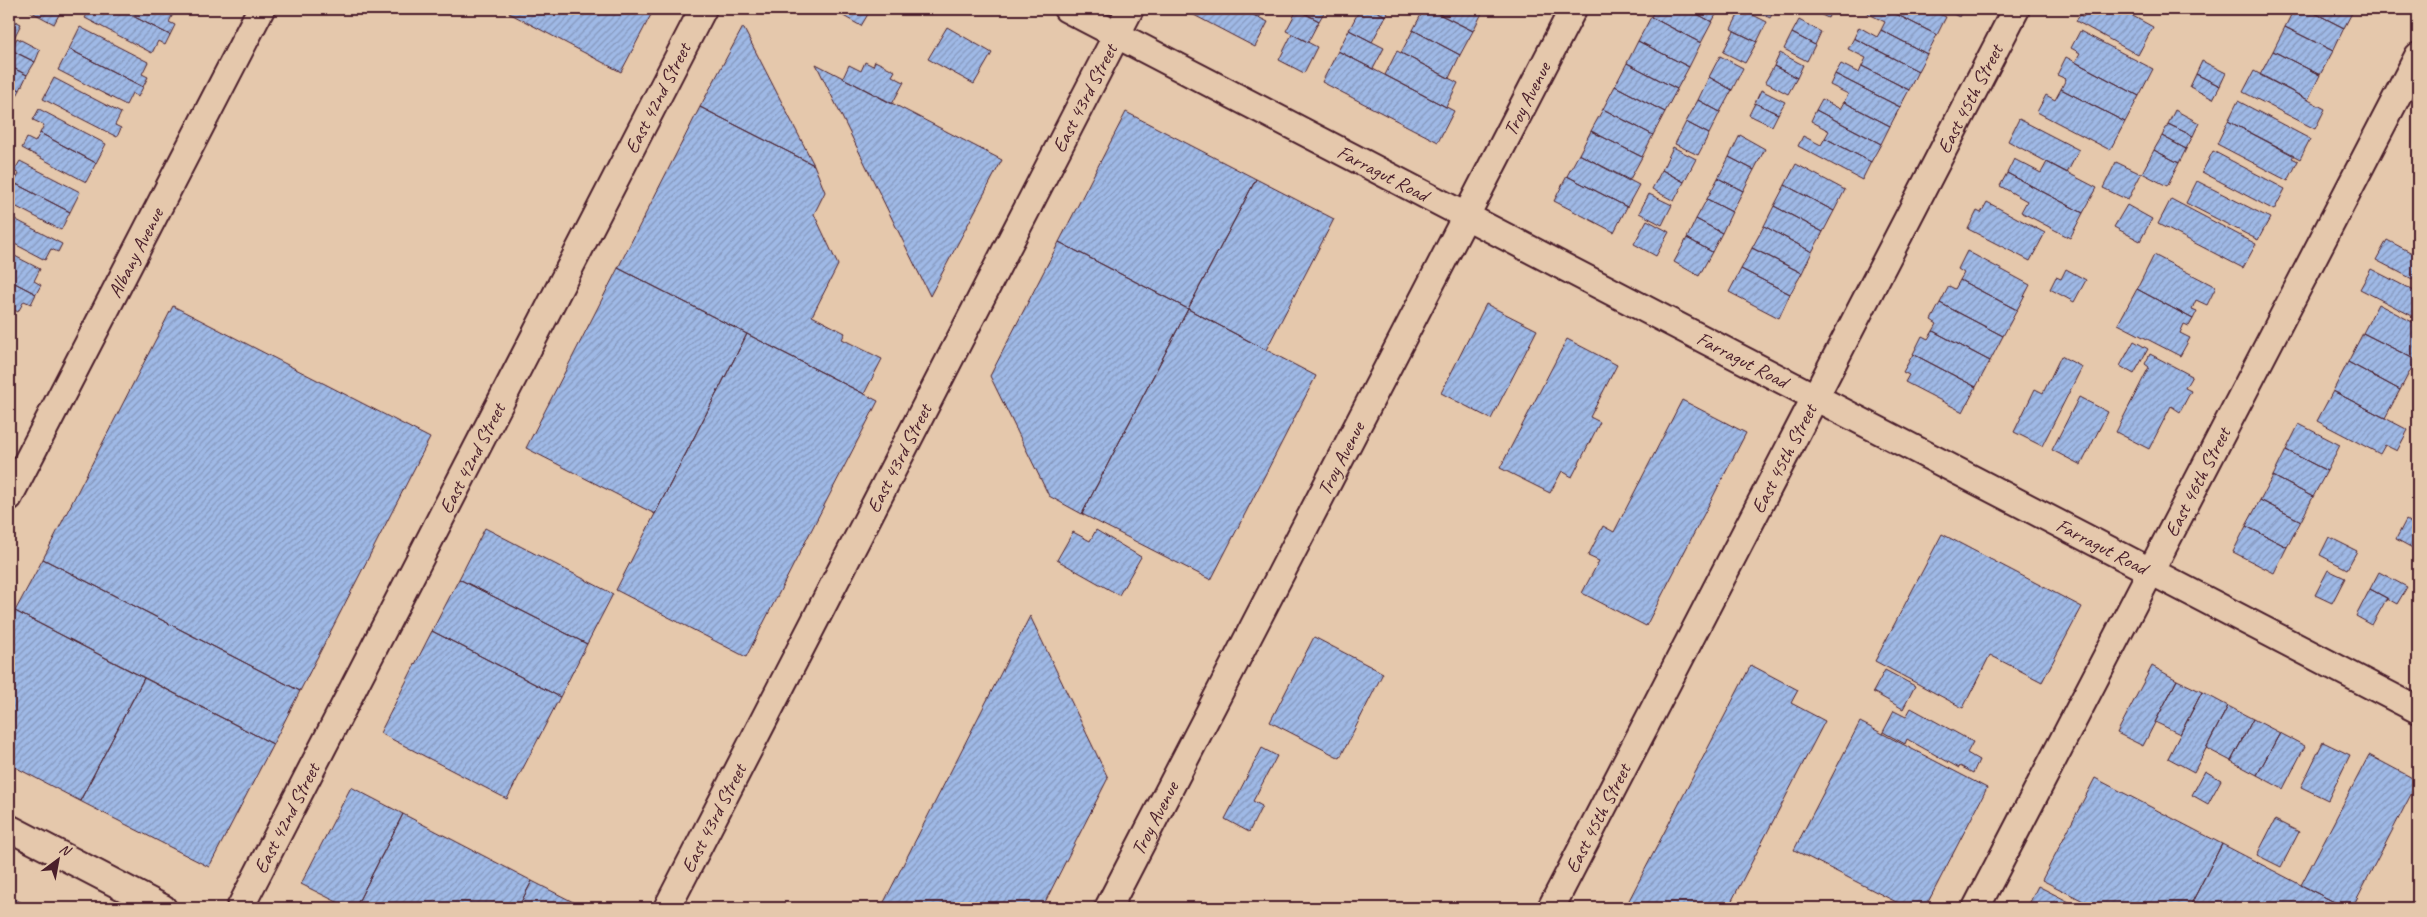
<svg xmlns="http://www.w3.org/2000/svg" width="2427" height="917" viewBox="0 0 2427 917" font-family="Caveat,sans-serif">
	<defs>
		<pattern id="building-hatch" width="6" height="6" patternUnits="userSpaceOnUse" patternTransform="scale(1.25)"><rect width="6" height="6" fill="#9fb9e6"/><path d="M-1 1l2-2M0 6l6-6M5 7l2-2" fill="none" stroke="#8496bb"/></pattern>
	</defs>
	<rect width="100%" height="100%" fill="#e5c8ac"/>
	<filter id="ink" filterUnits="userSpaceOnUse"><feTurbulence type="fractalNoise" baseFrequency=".02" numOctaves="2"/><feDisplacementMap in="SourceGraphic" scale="10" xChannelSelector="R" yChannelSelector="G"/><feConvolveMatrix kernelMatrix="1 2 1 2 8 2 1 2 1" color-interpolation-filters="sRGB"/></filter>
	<g filter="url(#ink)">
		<path fill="url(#building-hatch)" stroke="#4a1f2b" d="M32,9H57L61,11L54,24L30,11Z
			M90,9H119L170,35L165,45L158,41L152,53L85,18Z
			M119,9H172L175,10L169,22L175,25L170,35Z
			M511,9H654L621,72L509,13Z
			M831,9H871L861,26Z
			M1195,9H1242L1268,22L1255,47L1192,14Z
			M1242,9H1264L1259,18Z
			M1298,9H1326L1319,21Z
			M1360,9H1372L1386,16L1372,42L1349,30Z
			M1372,9H1390L1386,16Z
			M1424,9H1429L1473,31L1460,55L1413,30Z
			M1429,9H1484L1473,31Z
			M1655,9H1688L1712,22L1701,43L1651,17Z
			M1688,9H1719L1712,22Z
			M1741,9L1767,22L1757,42L1731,29Z
			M1752,9H1775L1770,18Z
			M1809,9H1832L1828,18Z
			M1869,9H1886L1937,35L1927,54L1881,30L1885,22L1867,13Z
			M1886,9H1929L1946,17L1937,35Z
			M1944,9H1963L1959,17Z
			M2088,9H2120L2153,27L2138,55L2076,21L2080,15L2083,17Z
			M2294,9H2307L2344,28L2333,51L2285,27Z
			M2307,9H2354L2344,28Z
			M1297,10L1319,21L1308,42L1286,31Z
			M1651,17L1701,43L1689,67L1638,41Z
			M9,18L21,24L13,40L9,38Z
			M1799,20L1821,32L1815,45L1792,33Z
			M80,27L148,62L142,74L148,77L143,87L69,49Z
			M743,27L814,165L700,107Z
			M947,27L992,53L974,84L928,59Z
			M1859,27L1877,37L1881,30L1927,54L1918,71L1854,38Z
			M2285,27L2333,51L2320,75L2273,51Z
			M1349,30L1384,48L1373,69L1338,51Z
			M1413,30L1460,55L1449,78L1401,53Z
			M1734,31L1757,42L1745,63L1723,52Z
			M2080,31L2153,69L2139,96L2075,62L2080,53L2071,48Z
			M1792,33L1815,45L1807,61L1784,49Z
			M1292,34L1317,47L1304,73L1279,60Z
			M17,38L40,50L35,62L11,50Z
			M1854,38L1918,71L1909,90L1862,66L1866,58L1848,49Z
			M1638,41L1689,67L1677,89L1627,63Z
			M69,49L143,87L138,97L132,93L126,105L58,70Z
			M11,50L35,62L27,75L9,66Z
			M1338,51L1454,111L1438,142L1322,82Z
			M1397,51L1458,83L1446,107L1385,75Z
			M2273,51L2320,75L2308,100L2260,75Z
			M1780,53L1803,65L1797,78L1774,66Z
			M1720,56L1743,68L1732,90L1709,77Z
			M2066,57L2139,96L2125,122L2061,89L2066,79L2057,75Z
			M875,61L895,71L892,76L904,82L892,104L843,78L849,65L861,71L865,62L873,66Z
			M2202,61L2226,73L2220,86L2196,74Z
			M1627,63L1677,89L1665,112L1615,86Z
			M816,64L1002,160L930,296Z
			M1841,64L1859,73L1862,66L1909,90L1900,107L1835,74Z
			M9,66L27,75L20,90L9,84Z
			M1774,66L1797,78L1788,94L1765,82Z
			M2254,71L2325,109L2315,129L2243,92Z
			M1835,74L1900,107L1890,126L1844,102L1848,94L1830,85Z
			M2196,74L2220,86L2213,99L2190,87Z
			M1709,77L1732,90L1720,112L1698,100Z
			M54,78L121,113L115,125L121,128L117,137L43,99Z
			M9,84L20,90L13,103L9,101Z
			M1615,86L1665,112L1653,135L1603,109Z
			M2061,89L2125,122L2110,150L2037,112L2046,95L2055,100Z
			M1761,90L1785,102L1778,114L1755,103Z
			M1822,99L1840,109L1844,102L1890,126L1881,144L1816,110Z
			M1698,100L1720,112L1709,134L1686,122Z
			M2238,101L2310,139L2300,159L2228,121Z
			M1755,103L1778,114L1772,126L1749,115Z
			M700,107L814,165L825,192L814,214L838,265L812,316L845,333L842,339L882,359L864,394L618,268Z
			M39,109L106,144L96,163L40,133L44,125L33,120Z
			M1603,109L1653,135L1642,157L1591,131Z
			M1816,110L1881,144L1871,162L1825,138L1829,131L1811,121Z
			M2175,110L2199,123L2193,136L2168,124Z
			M1126,112L1256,179L1188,309L1059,242Z
			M2019,119L2079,150L2067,173L2008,141Z
			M2228,121L2294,155L2292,158L2298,161L2288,181L2217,144Z
			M1686,122L1709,134L1698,155L1675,144Z
			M2168,124L2193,136L2186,149L2162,136Z
			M1591,131L1642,157L1629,181L1579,154Z
			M40,133L96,163L86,182L22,148L27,138L35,142Z
			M1740,135L1765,149L1754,170L1729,157Z
			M1803,136L1821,145L1825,138L1871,162L1862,180L1798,146Z
			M2162,136L2186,149L2179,163L2154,150Z
			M1673,147L1696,159L1684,182L1662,170Z
			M2154,150L2179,163L2167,186L2142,173Z
			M2213,151L2285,189L2274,210L2202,172Z
			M1579,154L1639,185L1627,207L1567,176Z
			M1729,157L1754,170L1743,191L1718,178Z
			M2014,159L2041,173L2047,162L2097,188L2083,213L2007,173Z
			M20,161L80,192L70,212L14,183L19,174L14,171Z
			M2116,162L2141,174L2128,200L2103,188Z
			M1796,164L1845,190L1834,211L1785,185Z
			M1662,170L1684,182L1674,201L1652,189Z
			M2007,173L2083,213L2070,238L2021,212L2027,201L2000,186Z
			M1567,176L1627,207L1614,232L1554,201Z
			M1718,178L1743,191L1732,212L1707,199Z
			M1256,179L1334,219L1266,350L1188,309Z
			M2197,181L2270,218L2258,240L2186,203Z
			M14,183L70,212L61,230L9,203V190Z
			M1785,185L1834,211L1823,232L1774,206Z
			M1649,194L1672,205L1662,225L1639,213Z
			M1707,199L1732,212L1722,233L1696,219Z
			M2171,199L2256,244L2243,268L2158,224Z
			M1987,202L2045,233L2030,261L1968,229L1977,211L1981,213Z
			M2127,205L2152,219L2140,241L2114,227Z
			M1774,206L1823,232L1812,252L1764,226Z
			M9,216L62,244L58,252L51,249L45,260L9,241Z
			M1696,219L1722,233L1712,252L1687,238Z
			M1647,220L1669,232L1656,256L1634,244Z
			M1764,226L1812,252L1802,273L1752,248Z
			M1687,238L1712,252L1699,276L1674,262Z
			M2387,240L2418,256V282L2376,260Z
			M1059,242L1188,309L1082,514L1049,496L990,376Z
			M1752,248L1802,273L1790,294L1741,269Z
			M1967,251L2030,285L2017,310L1960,280L1964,273L1958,269Z
			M9,253L40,269L34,281L41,285L36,294L9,280Z
			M2154,255L2216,287L2207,305L2196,300L2192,309L2197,311L2193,319L2137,289Z
			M618,268L747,334L655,514L526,448Z
			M1741,269L1790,294L1779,318L1729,292Z
			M2066,269L2086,280L2074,302L2050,289L2056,277L2061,279Z
			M2371,269L2418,293V319L2360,289Z
			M9,280L36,294L31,304L24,301L18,312L9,307Z
			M1960,280L2017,310L2003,336L1940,303L1949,286L1955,289Z
			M2137,289L2193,319L2189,326L2184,324L2180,333L2190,338L2180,356L2118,324Z
			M1940,303L2003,336L1990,361L1933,331L1937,324L1931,320Z
			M1486,304L1537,330L1491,419L1441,393Z
			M2378,304L2418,325V355L2416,360L2363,333Z
			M173,306L430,438L300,691L43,559Z
			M1188,309L1316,376L1211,580L1082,514Z
			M1933,331L1990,361L1976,387L1913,354L1922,336L1928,339Z
			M2363,333L2416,360L2400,390L2348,362Z
			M747,334L878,401L746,657L616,590Z
			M1567,339L1617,365L1590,417L1600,422L1572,477L1562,471L1550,493L1500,468Z
			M2134,341L2148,349L2134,374L2120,366Z
			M1913,354L1976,387L1963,412L1905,382L1909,375L1903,372Z
			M2150,354L2192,376L2185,388L2191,391L2180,412L2171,406L2149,449L2116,432L2149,367L2145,364Z
			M2061,356L2082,367L2042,446L2014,432L2035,389L2043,393Z
			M2348,362L2400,390L2385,418L2333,391Z
			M2333,391L2408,430L2397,451L2385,445L2380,454L2317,421Z
			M2079,397L2108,412L2081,465L2052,450Z
			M1682,400L1746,433L1646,626L1582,593L1599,561L1588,556L1603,526L1614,532Z
			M2299,424L2340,445L2327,471L2286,450Z
			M2286,450L2327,471L2313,497L2273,476Z
			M2273,476L2313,497L2301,521L2260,500Z
			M2260,500L2301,521L2287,547L2246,526Z
			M2406,520L2418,527V551L2396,539Z
			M2246,526L2287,547L2274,573L2233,552Z
			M485,528L613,594L587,644L459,579Z
			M1096,530L1141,557L1119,595L1057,560L1073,532L1090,541Z
			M1942,534L2082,607L2042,682L1990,655L1963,708L1875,661Z
			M2329,537L2357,551L2347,569L2320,555Z
			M43,559L300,691L273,744L15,611Z
			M2328,570L2345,578L2332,603L2315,595Z
			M2379,572L2407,587L2397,604L2370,589Z
			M459,579L587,644L560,697L432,631Z
			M2370,589L2387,598L2372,625L2356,616Z
			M15,611L144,678L80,801L9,764V624Z
			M1030,616L1108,778L1042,908H881Z
			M432,631L560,697L507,799L380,733Z
			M1314,637L1383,673L1340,758L1270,722Z
			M1751,665L1798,690L1791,703L1825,721L1728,908H1625Z
			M2152,666L2177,680L2143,746L2117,733Z
			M1885,670L1915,686L1903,709L1873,692Z
			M144,678L273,744L209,867L80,801Z
			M2177,680L2202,692L2180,734L2155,722Z
			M2202,692L2228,706L2194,772L2168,758Z
			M2228,706L2253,719L2231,761L2206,748Z
			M1911,708L1973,742L1967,753L1979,760L1973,773L1960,766L1959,768L1907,739L1905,744L1883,732L1894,711L1906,717Z
			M2253,719L2280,733L2257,775L2231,761Z
			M1860,722L1987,788L1925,908H1908L1794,850Z
			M2280,733L2305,746L2283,789L2257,775Z
			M2323,742L2350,755L2328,800L2301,787Z
			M1262,748L1277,756L1253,801L1262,806L1249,832L1225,819Z
			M2369,755L2418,781L2352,908H2346L2301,885Z
			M2205,771L2221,780L2208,804L2192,795Z
			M2095,778L2222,844L2189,908H2097L2042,880Z
			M351,787L403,814L355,908H349L301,884Z
			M403,814L532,881L518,908H355Z
			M2275,820L2299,832L2281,867L2257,855Z
			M2222,844L2301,885L2346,908H2189Z
			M532,881L585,908H518Z
			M2038,886L2081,908H2027Z
			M9,896L32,908H9Z"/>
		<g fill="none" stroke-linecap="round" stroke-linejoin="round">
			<defs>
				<g id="street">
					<path id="s1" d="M1067,9L2418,710"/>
					<path id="s2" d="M9,497L261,9"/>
					<path d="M9,828L163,908"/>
					<path id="s3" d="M240,908L703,9"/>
					<path id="s4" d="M667,908L1130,9"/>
					<path id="s5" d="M1108,908L1573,9"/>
					<path id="s6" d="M1551,908L2016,9"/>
					<path id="s7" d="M1976,908L2418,56"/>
				</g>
			</defs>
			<use href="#street" stroke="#4a1f2b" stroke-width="30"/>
			<use href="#street" stroke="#e5c8ac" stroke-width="26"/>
		</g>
	</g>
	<g text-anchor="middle" stroke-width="4" stroke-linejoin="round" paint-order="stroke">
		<g font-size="20" fill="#4a1f2b" stroke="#e5c8ac">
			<text dy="7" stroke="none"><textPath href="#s4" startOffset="911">East 43rd Street</textPath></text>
			<text dy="7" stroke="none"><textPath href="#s3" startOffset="911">East 42nd Street</textPath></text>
			<text dy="7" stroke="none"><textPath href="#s5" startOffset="911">Troy Avenue</textPath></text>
			<text dy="7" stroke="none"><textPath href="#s6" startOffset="911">East 45th Street</textPath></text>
			<text dy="7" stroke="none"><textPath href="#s1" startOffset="356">Farragut Road</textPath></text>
			<text dy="7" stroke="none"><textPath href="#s2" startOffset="275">Albany Avenue</textPath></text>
			<text dy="7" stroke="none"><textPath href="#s1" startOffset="761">Farragut Road</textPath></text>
			<text dy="7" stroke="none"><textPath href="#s3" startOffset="506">East 42nd Street</textPath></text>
			<text dy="7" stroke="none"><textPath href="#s4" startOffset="506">East 43rd Street</textPath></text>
			<text dy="7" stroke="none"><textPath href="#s5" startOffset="506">Troy Avenue</textPath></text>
			<text dy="7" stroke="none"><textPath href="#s6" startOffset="506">East 45th Street</textPath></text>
			<text dy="7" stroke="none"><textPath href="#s7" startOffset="480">East 46th Street</textPath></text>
			<text dy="7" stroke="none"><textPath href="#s1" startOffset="1166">Farragut Road</textPath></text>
			<text dy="7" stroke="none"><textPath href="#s3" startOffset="101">East 42nd Street</textPath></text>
			<text dy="7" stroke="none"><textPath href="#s5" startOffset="101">Troy Avenue</textPath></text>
			<text dy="7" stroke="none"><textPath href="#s6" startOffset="101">East 45th Street</textPath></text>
			<text dy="7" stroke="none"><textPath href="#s4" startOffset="101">East 43rd Street</textPath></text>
		</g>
	</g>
	<rect width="2427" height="917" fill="none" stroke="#e5c8ac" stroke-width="30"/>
	<rect x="15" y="15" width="2397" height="887" fill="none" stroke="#4a1f2b" stroke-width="2" filter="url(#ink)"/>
	<g transform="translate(58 860) rotate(32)" stroke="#e5c8ac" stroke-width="4" paint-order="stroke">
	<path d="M0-4L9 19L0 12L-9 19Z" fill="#4a1f2b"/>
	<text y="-8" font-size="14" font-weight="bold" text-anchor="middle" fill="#4a1f2b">N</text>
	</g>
</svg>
